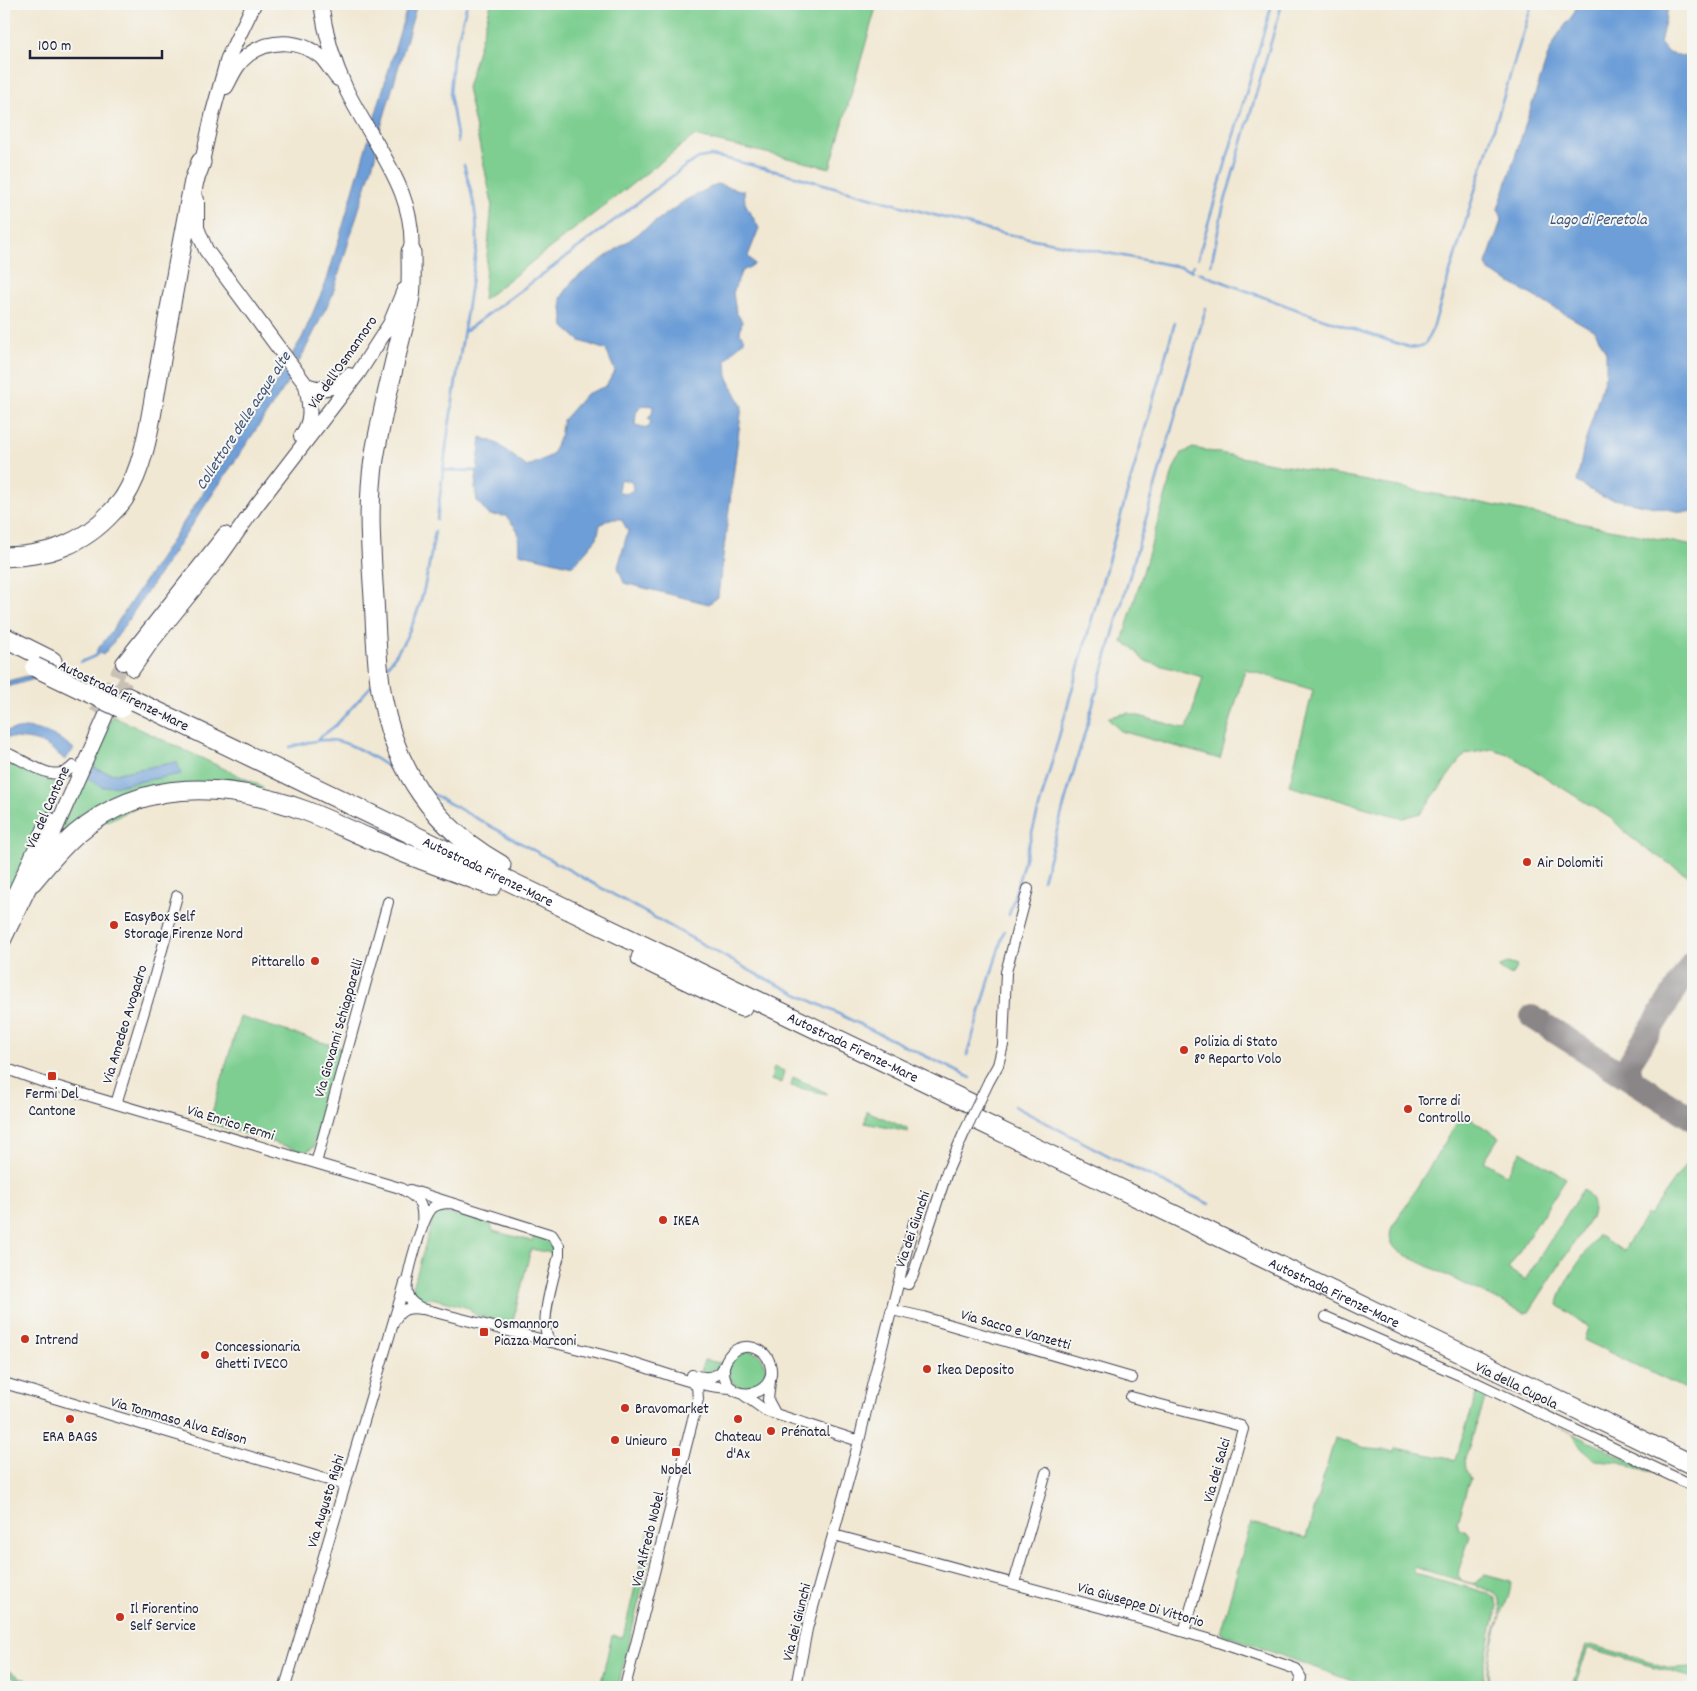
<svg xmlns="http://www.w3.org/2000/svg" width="1697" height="1691" viewBox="0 0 1697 1691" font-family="Dekko,sans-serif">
	<rect width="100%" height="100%" fill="#f6f6f2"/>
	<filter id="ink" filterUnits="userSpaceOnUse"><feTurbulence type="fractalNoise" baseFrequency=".02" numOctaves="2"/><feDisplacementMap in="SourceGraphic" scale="10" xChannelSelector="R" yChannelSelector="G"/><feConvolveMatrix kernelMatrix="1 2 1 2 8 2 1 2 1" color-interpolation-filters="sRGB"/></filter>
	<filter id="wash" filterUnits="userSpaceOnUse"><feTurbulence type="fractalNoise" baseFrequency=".0096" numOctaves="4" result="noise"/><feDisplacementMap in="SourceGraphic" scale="20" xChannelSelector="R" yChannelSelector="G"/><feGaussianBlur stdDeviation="1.12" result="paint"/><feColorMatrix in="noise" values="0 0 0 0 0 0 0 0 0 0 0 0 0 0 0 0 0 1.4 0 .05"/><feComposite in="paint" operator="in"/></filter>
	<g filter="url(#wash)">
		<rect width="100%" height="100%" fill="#f1e8d3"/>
		<path fill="#7dce90" stroke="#507866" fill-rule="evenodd" d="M491,4H877L830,168L694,136L483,300L492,203L467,88Z
			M1193,448L1482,503L1693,546V878L1649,851L1628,835L1612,819L1508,754L1492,749L1466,754L1454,768L1421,813L1403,818L1289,786L1313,690L1245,669L1220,759L1121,731L1110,721L1109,717L1128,713L1187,729L1203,677L1144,661L1132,647L1122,642L1174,468L1182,453Z
			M112,716L263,787V789L185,785L53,846ZM177,762L180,774L115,786L102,787L96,768L99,770L113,774Z
			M4,756L48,780L59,785L4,905Z
			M1508,963L1517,966L1511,976L1499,968Z
			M240,1017L341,1048L314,1147L305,1152L209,1123Z
			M774,1067L784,1071L781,1083L771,1080Z
			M793,1077L827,1093L826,1094L791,1086Z
			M867,1111L908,1129L909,1132L865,1123Z
			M1469,1118L1499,1137L1484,1161L1507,1175L1521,1151L1566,1178L1508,1269L1525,1280L1583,1189C1592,1196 1596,1206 1591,1217L1529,1312L1524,1313L1399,1252C1391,1245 1388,1237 1392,1227L1454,1128L1462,1119Z
			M1693,1154V1393L1584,1340L1588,1327L1558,1305C1561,1282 1585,1255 1598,1235L1623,1251L1646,1215L1649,1216Z
			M439,1211L456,1216L457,1214L491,1224L493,1231L532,1241L534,1236C543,1238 548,1240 552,1249L551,1253L531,1249L512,1324L475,1315L469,1308L428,1297L426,1302C418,1300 415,1298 412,1290L433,1218L436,1213Z
			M728 1370a19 19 0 1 1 38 0a19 19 0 1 1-38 0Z
			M704,1360L720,1363L719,1366L709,1373L701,1372Z
			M1480,1389L1653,1472L1637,1469L1620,1462L1595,1460L1581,1448L1572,1433L1494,1397H1491L1485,1400L1465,1458L1466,1470L1470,1478L1457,1522L1459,1529L1467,1532L1470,1536L1459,1570L1458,1575L1462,1581C1479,1586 1473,1583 1485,1574L1511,1581C1511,1596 1503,1608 1498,1622C1493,1638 1484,1672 1490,1687C1478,1663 1508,1622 1498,1597C1487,1584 1435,1575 1415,1567L1414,1573L1488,1593L1495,1598L1497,1606L1483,1669L1484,1687H1360V1684L1220,1633L1251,1523L1306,1538L1335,1438L1369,1449L1395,1451L1396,1448L1455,1460L1478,1391Z
			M649,1529L656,1531L618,1687H600L612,1635L623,1637Z
			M1591,1645L1674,1669L1693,1668V1678L1588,1648L1574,1687H1571L1586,1646Z
			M4,1668L26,1680L24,1687L18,1685L19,1679L4,1674Z"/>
		<path fill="#6d9ed7" stroke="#486089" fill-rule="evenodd" d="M408,4H417L379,134L375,157L332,296L299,362L292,354L302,338L327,280Z
			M1576,4H1669L1660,43L1668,53L1693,58V512H1681L1603,497L1577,482L1584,446L1606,373V352L1595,331L1489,271L1486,264L1502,218L1498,209L1549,52L1558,35L1575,12Z
			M717,184L744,191L745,203L759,228L748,256L755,264L741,272L733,293L736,312L742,321L740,333L745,340L735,349L726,361L727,376L742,406L718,596L709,604L624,583L618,567L628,531L621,519H609L600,525L597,538L573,566L519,553L518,531L506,516L489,515L477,501L475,488L481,437L498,444L527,467L552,455L560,436L563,420L586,394L606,386L615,371L606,350L580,341L564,327L561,298L573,280L686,200ZM642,405L653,406L652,414L648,417L651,421L648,428L635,425L636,413ZM620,479L632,482L633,490L626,494L618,491Z
			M284,371L290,379L112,644L103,655L96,651L109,635Z
			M31,675L38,678L4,688V682Z
			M25,728C44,729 59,737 74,749L65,760C41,738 34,740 4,737V731Z
			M177,762L181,774L115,786L102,787L87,778L95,767L99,770L113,774Z"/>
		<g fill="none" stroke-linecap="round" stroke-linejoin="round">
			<path stroke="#6d9ed7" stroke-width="2.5" d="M458,142L450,94L453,57L467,4
				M1198,258L1272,4
				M1211,265L1223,208L1282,4
				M1190,270L1194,265
				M1199,273L1309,314L1408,347L1418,348L1425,344L1433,328L1532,4
				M464,332L558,263L687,165L699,158L710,156L723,158L795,176L991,231L1181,267L1193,271
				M444,470L477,471
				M437,519L448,433L477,245C478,213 472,195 464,165
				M81,662L95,656L101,651
				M386,668C421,625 426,583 435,531
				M318,739L336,725L372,685
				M1082,743L1206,308
				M290,747C303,744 315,739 329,740C351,740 381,763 400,774
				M431,793L756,974L971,1078
				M1043,880L1081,745
				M1009,915L1175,322
				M967,1055L1004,931
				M1014,1106L1117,1160L1209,1204"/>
			<path stroke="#8a8587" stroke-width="24" d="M1532,1017L1693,1119
				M1634,1082L1629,1074L1630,1062L1693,962"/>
		</g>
	</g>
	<g filter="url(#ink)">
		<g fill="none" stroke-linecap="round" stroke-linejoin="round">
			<path stroke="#c8c0b5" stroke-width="14" stroke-dasharray="14 7" stroke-linecap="butt" d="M108,711L133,669
				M96,713L123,663"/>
			<defs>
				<path id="minor" d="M4,752C25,759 55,787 73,766
					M4,1068L49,1084L400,1188C421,1199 424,1204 422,1228
					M989,1081L998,1065L1003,1045L1006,972L1028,889
					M116,1104L153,982L177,896
					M316,1163L388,902
					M410,1190L552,1235L559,1246V1255C555,1273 536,1330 551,1342
					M451,1203C445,1203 438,1203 432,1208C423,1217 404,1280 407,1293C409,1302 416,1305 423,1309C488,1326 553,1342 618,1359C656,1369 693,1387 732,1388
					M899,1281L908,1284L913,1275L947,1172L964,1133
					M892,1310L923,1317L1132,1378
					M1326,1317L1464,1377L1693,1486
					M395,1320C401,1308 410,1307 422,1309
					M692,1375C701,1377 710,1379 718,1374C723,1371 724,1366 726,1361C731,1350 743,1344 754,1348C762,1350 768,1356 770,1364C780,1398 721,1407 724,1367
					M770,1381L768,1400L775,1413
					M4,1383L345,1485
					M741,1393L766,1411L859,1441
					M1131,1397L1241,1426L1243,1429L1184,1632
					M834,1535L1103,1608L1215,1641L1296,1669L1301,1678L1299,1687
					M1014,1583L1046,1473
					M285,1687L405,1283
					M625,1687L698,1399L697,1386L690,1381
					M796,1687L807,1629L859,1441L870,1394L914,1222"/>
				<path id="secondary" d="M321,4C325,32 334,63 346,89C372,144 421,195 410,261
					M226,87C232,76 237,63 248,55C269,39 300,39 321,57C327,63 332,72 338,79
					M200,171L213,112L228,58L254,4
					M197,200V228L206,250L306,385C309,403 314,420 301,436
					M306,385C322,391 337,389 349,375
					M123,663L225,534
					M133,669L151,643L217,561L256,506L359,372L390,324L404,290
					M4,916L49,819
					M4,940L32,882L106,715"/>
				<g id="motorway">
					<path d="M411,252C411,266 412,282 410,297C407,314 402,331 398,348C389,385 380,422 374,459C367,505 371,552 374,598C376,630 376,664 382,696C395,770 435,828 501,865"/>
					<path d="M4,557C47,556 82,545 112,512C116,508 121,503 124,498C147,462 151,412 159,371C169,313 180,254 191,196L194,181L201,162"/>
					<path d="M4,637L52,661"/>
					<path id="s1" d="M127,697L974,1105"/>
					<path d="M32,882C46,865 60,848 76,834C143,777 227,782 306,811C327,819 347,829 368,838C409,856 451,870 492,886"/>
					<path d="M641,958L742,1007"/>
					<path id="s2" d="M975,1119L1693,1465"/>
				</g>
			</defs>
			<use href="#minor" stroke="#414052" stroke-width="12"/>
			<use href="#secondary" stroke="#414052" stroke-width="16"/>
			<use href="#motorway" stroke="#414052" stroke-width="21"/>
			<use href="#minor" stroke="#fff" stroke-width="10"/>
			<use href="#secondary" stroke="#fff" stroke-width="14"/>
			<use href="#motorway" stroke="#fff" stroke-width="19"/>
			<defs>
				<path id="minor-bridge" d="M964,1133L989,1081"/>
				<path id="motorway-bridge" d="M35,667L121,708"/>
			</defs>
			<use href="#minor-bridge" stroke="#414052" stroke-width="12" stroke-linecap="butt"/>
			<use href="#motorway-bridge" stroke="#414052" stroke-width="21" stroke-linecap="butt"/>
			<use href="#minor-bridge" stroke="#fff" stroke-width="10"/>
			<use href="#motorway-bridge" stroke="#fff" stroke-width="19"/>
		</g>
	</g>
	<g fill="#c8321e" stroke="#f6f6f2" stroke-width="2">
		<circle cx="1527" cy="862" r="5"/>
		<circle cx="114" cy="925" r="5"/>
		<circle cx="315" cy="961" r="5"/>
		<circle cx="1184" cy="1050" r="5"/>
		<rect x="47" y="1071" width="10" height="10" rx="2.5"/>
		<circle cx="1408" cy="1109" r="5"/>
		<circle cx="663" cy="1220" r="5"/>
		<rect x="479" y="1327" width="10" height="10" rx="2.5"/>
		<circle cx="25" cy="1339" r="5"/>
		<circle cx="205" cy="1355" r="5"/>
		<circle cx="927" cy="1369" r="5"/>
		<circle cx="625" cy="1408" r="5"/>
		<circle cx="70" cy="1419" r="5"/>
		<circle cx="738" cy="1419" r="5"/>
		<circle cx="771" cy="1431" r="5"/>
		<circle cx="615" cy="1440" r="5"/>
		<rect x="671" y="1447" width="10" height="10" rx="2.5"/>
		<circle cx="120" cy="1617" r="5"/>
	</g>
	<g text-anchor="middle" stroke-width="4" stroke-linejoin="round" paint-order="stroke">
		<g font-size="15" fill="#22223b" stroke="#f6f6f2">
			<text transform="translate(342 362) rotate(-55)" y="5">Via dell'Osmannoro</text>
			<text transform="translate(124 695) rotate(26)" y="5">Autostrada Firenze-Mare</text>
			<text transform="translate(47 807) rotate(-66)" y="5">Via del Cantone</text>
			<text dy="5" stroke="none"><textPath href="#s1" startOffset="401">Autostrada Firenze-Mare</textPath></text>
			<text transform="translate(124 1024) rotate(-73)" y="5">Via Amedeo Avogadro</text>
			<text transform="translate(338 1028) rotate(-74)" y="5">Via Giovanni Schiapparelli</text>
			<text dy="5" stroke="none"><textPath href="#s1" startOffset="806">Autostrada Firenze-Mare</textPath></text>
			<text transform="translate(231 1122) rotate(17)" y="5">Via Enrico Fermi</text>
			<text transform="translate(912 1229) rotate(-71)" y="5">Via dei Giunchi</text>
			<text dy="5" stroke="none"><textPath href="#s2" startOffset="399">Autostrada Firenze-Mare</textPath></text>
			<text transform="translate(1016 1329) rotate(16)" y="5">Via Sacco e Vanzetti</text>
			<text transform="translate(1517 1385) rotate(26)" y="5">Via della Cupola</text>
			<text transform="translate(179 1420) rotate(16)" y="5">Via Tommaso Alva Edison</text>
			<text transform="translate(1216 1470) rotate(-74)" y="5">Via dei Salci</text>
			<text transform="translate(325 1501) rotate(-73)" y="5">Via Augusto Righi</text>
			<text transform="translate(647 1539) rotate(-76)" y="5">Via Alfredo Nobel</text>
			<text transform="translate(1141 1604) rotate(16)" y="5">Via Giuseppe Di Vittorio</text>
			<text transform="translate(796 1622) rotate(-76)" y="5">Via dei Giunchi</text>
		</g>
		<g font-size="15" fill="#22223b" stroke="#f6f6f2" text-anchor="start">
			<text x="1537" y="867">Air Dolomiti</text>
			<text x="124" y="921">EasyBox Self<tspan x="124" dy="17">Storage Firenze Nord</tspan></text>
			<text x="305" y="966" text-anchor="end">Pittarello</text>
			<text x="1194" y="1046">Polizia di Stato<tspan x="1194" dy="17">8° Reparto Volo</tspan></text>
			<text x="52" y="1098" text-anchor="middle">Fermi Del<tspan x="52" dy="17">Cantone</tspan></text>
			<text x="1418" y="1105">Torre di<tspan x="1418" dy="17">Controllo</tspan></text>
			<text x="673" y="1225">IKEA</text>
			<text x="494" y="1328">Osmannoro<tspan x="494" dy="17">Piazza Marconi</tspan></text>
			<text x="35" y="1344">Intrend</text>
			<text x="215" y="1351">Concessionaria<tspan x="215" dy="17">Ghetti IVECO</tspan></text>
			<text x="937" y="1374">Ikea Deposito</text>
			<text x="635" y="1413">Bravomarket</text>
			<text x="781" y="1436">Prénatal</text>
			<text x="70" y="1441" text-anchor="middle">ERA BAGS</text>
			<text x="738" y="1441" text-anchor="middle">Chateau<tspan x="738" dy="17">d'Ax</tspan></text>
			<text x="625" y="1445">Unieuro</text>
			<text x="676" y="1474" text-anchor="middle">Nobel</text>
			<text x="130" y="1613">Il Fiorentino<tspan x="130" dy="17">Self Service</tspan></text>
		</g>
		<g font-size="16" font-style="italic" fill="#405479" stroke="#f6f6f2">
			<text x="1598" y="224">Lago di Peretola</text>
			<text transform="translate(242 420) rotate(-57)" y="6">Collettore delle acque alte</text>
		</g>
	</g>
	<rect width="1697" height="1691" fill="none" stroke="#f6f6f2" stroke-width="20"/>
	<path d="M30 50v8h132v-8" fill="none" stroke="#22223b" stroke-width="2.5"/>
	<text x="38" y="50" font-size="15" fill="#22223b" stroke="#f6f6f2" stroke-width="4" paint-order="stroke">100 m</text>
</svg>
